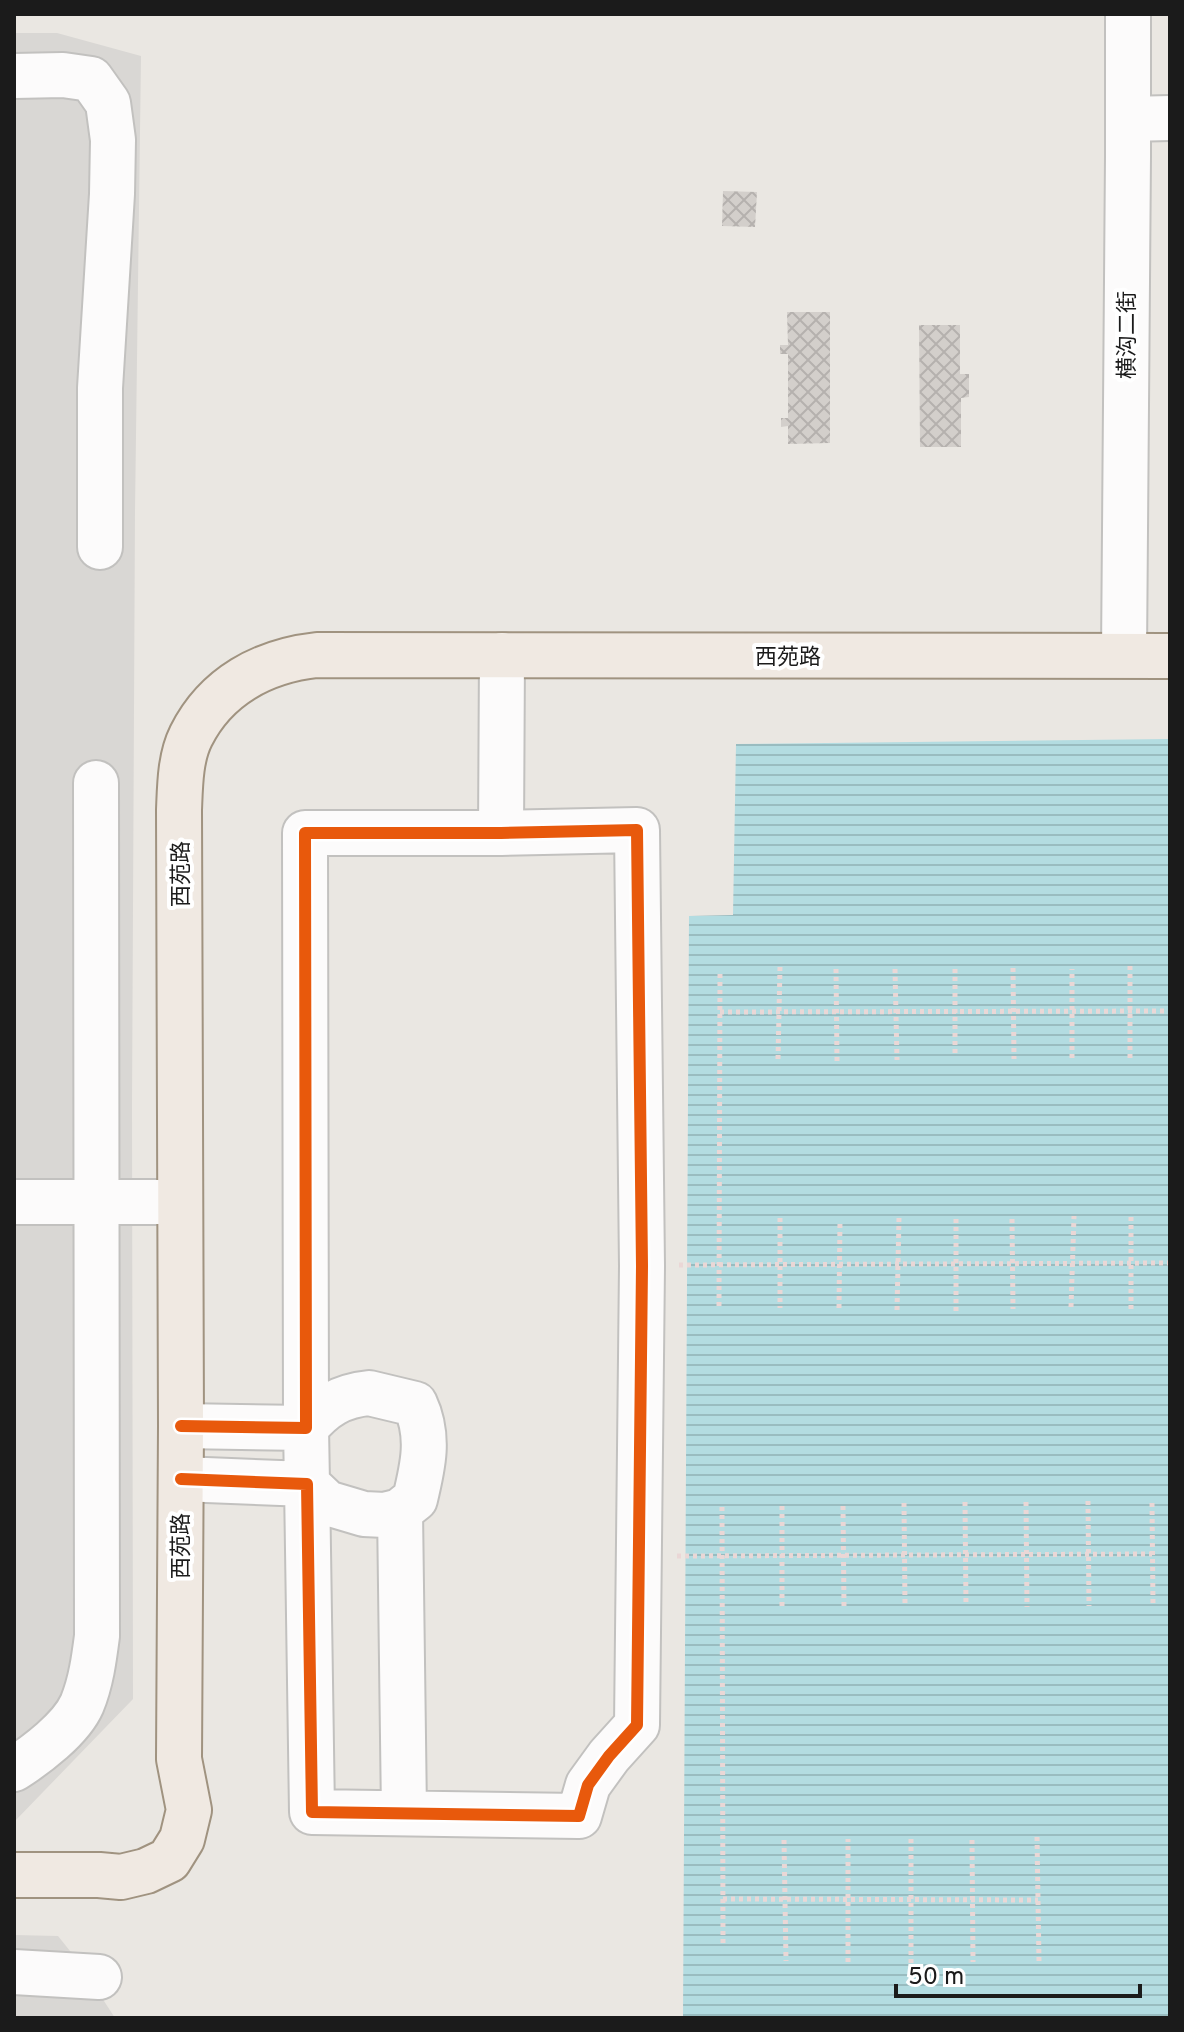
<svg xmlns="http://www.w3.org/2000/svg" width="1184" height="2032" viewBox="0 0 1184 2032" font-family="Overpass,'Noto Sans SC',sans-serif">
	<defs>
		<pattern id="water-rules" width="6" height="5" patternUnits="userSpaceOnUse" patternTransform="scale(2)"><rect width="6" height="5" fill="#b3dce1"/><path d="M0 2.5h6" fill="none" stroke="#99bcc0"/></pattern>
		<pattern id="building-cross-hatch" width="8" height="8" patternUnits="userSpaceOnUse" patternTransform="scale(2)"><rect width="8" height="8" fill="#d3cfcb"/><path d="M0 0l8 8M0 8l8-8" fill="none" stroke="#b5b1ae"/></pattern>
	</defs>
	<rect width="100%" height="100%" fill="#eae7e2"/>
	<path fill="#d9d7d4" d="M14,33H57L141,56L135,511L132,1107L133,1699L14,1822Z
		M14,1935L58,1936L78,1961L115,2018H14Z"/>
	<path fill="url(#water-rules)" d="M1170,739V2018H683L689,916L733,915L736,744Z"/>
	<path fill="url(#building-cross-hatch)" d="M723,191L757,192L755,227L722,226Z
		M787,312H830V443L788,444V426L781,427V418H788V354H780V345H788Z
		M919,325H960V374H969V397L961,398V447H920Z"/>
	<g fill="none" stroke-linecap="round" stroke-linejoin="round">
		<defs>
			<path id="minor" d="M14,76L63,75L91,79L108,103L113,140L112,194L100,388V547
				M1128,119L1170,118
				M1124,655L1128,156V14
				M501,833L502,655
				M14,1202H179
				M369,1393L415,1404C430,1436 423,1466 415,1499L400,1511L385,1515L364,1514L327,1503L307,1484L306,1428C324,1406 341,1396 369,1393Z
				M181,1479L307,1484L312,1812L579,1816L588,1785L609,1756L637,1725L642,1266L637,830L501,833H305L306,1428L181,1426
				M400,1511L404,1813
				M14,1769C36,1755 71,1729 82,1704C91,1682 94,1659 97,1636L96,783
				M14,1972L99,1977"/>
			<path id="major" d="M14,1875H99L121,1877L146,1871L169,1860L182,1839L189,1810L179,1759L181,1426L179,810C180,786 180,758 191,736C216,686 263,661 317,655L1170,656"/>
		</defs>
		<use href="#minor" stroke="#c2c1bf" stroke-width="48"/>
		<use href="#major" stroke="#a09380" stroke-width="48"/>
		<path stroke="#ead7d6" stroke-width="5" stroke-dasharray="4 4" stroke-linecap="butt" d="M1013,968L1014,1059
			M836,969L837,1061
			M895,969L897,1060
			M955,969V1056
			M720,1012L1170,1011
			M1072,1058V969
			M1130,1058V966
			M778,1059L780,967
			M1131,1217V1311
			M780,1218V1308
			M1012,1219L1013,1309
			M679,1265L1170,1263
			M719,1306L720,972
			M1071,1307L1074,1216
			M839,1308L840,1220
			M897,1310L899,1218
			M956,1311V1219
			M1088,1501L1089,1606
			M965,1502L966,1606
			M1026,1502L1027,1607
			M904,1503L905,1606
			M1152,1503L1153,1606
			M782,1506V1606
			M843,1506L844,1607
			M722,1507L723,1943
			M677,1556L1152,1554
			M1037,1837L1039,1962
			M911,1839V1963
			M784,1840L786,1961
			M972,1840L973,1962
			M723,1899L1038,1900
			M848,1962V1839"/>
		<use href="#minor" stroke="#fcfbfb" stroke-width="44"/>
		<use href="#major" stroke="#f0e9e2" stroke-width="44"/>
		<defs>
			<path id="cycleway" d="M181,1479L307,1484L312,1812L579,1816L588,1785L609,1756L637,1725L642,1266L637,830L501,833H305L306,1428L181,1426"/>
		</defs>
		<use href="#cycleway" stroke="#fff" stroke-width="17"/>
		<use href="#cycleway" stroke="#e8590c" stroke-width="12"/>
	</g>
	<g text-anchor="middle" stroke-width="8" stroke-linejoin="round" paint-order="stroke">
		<g font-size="22" fill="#1b1b1b" stroke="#fff">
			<text transform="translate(1126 335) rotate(-90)" y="8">横沟二街</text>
			<text x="788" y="664">西苑路</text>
			<text transform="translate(180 874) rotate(-90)" y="8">西苑路</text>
			<text transform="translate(180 1546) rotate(-90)" y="8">西苑路</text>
		</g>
	</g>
	<rect width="1184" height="2032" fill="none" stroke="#1b1b1b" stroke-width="32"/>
	<path d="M896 1984v12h244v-12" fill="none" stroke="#1b1b1b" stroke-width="4"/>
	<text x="908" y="1984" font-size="24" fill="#1b1b1b" stroke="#ffffff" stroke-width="6" paint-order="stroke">50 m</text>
</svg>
